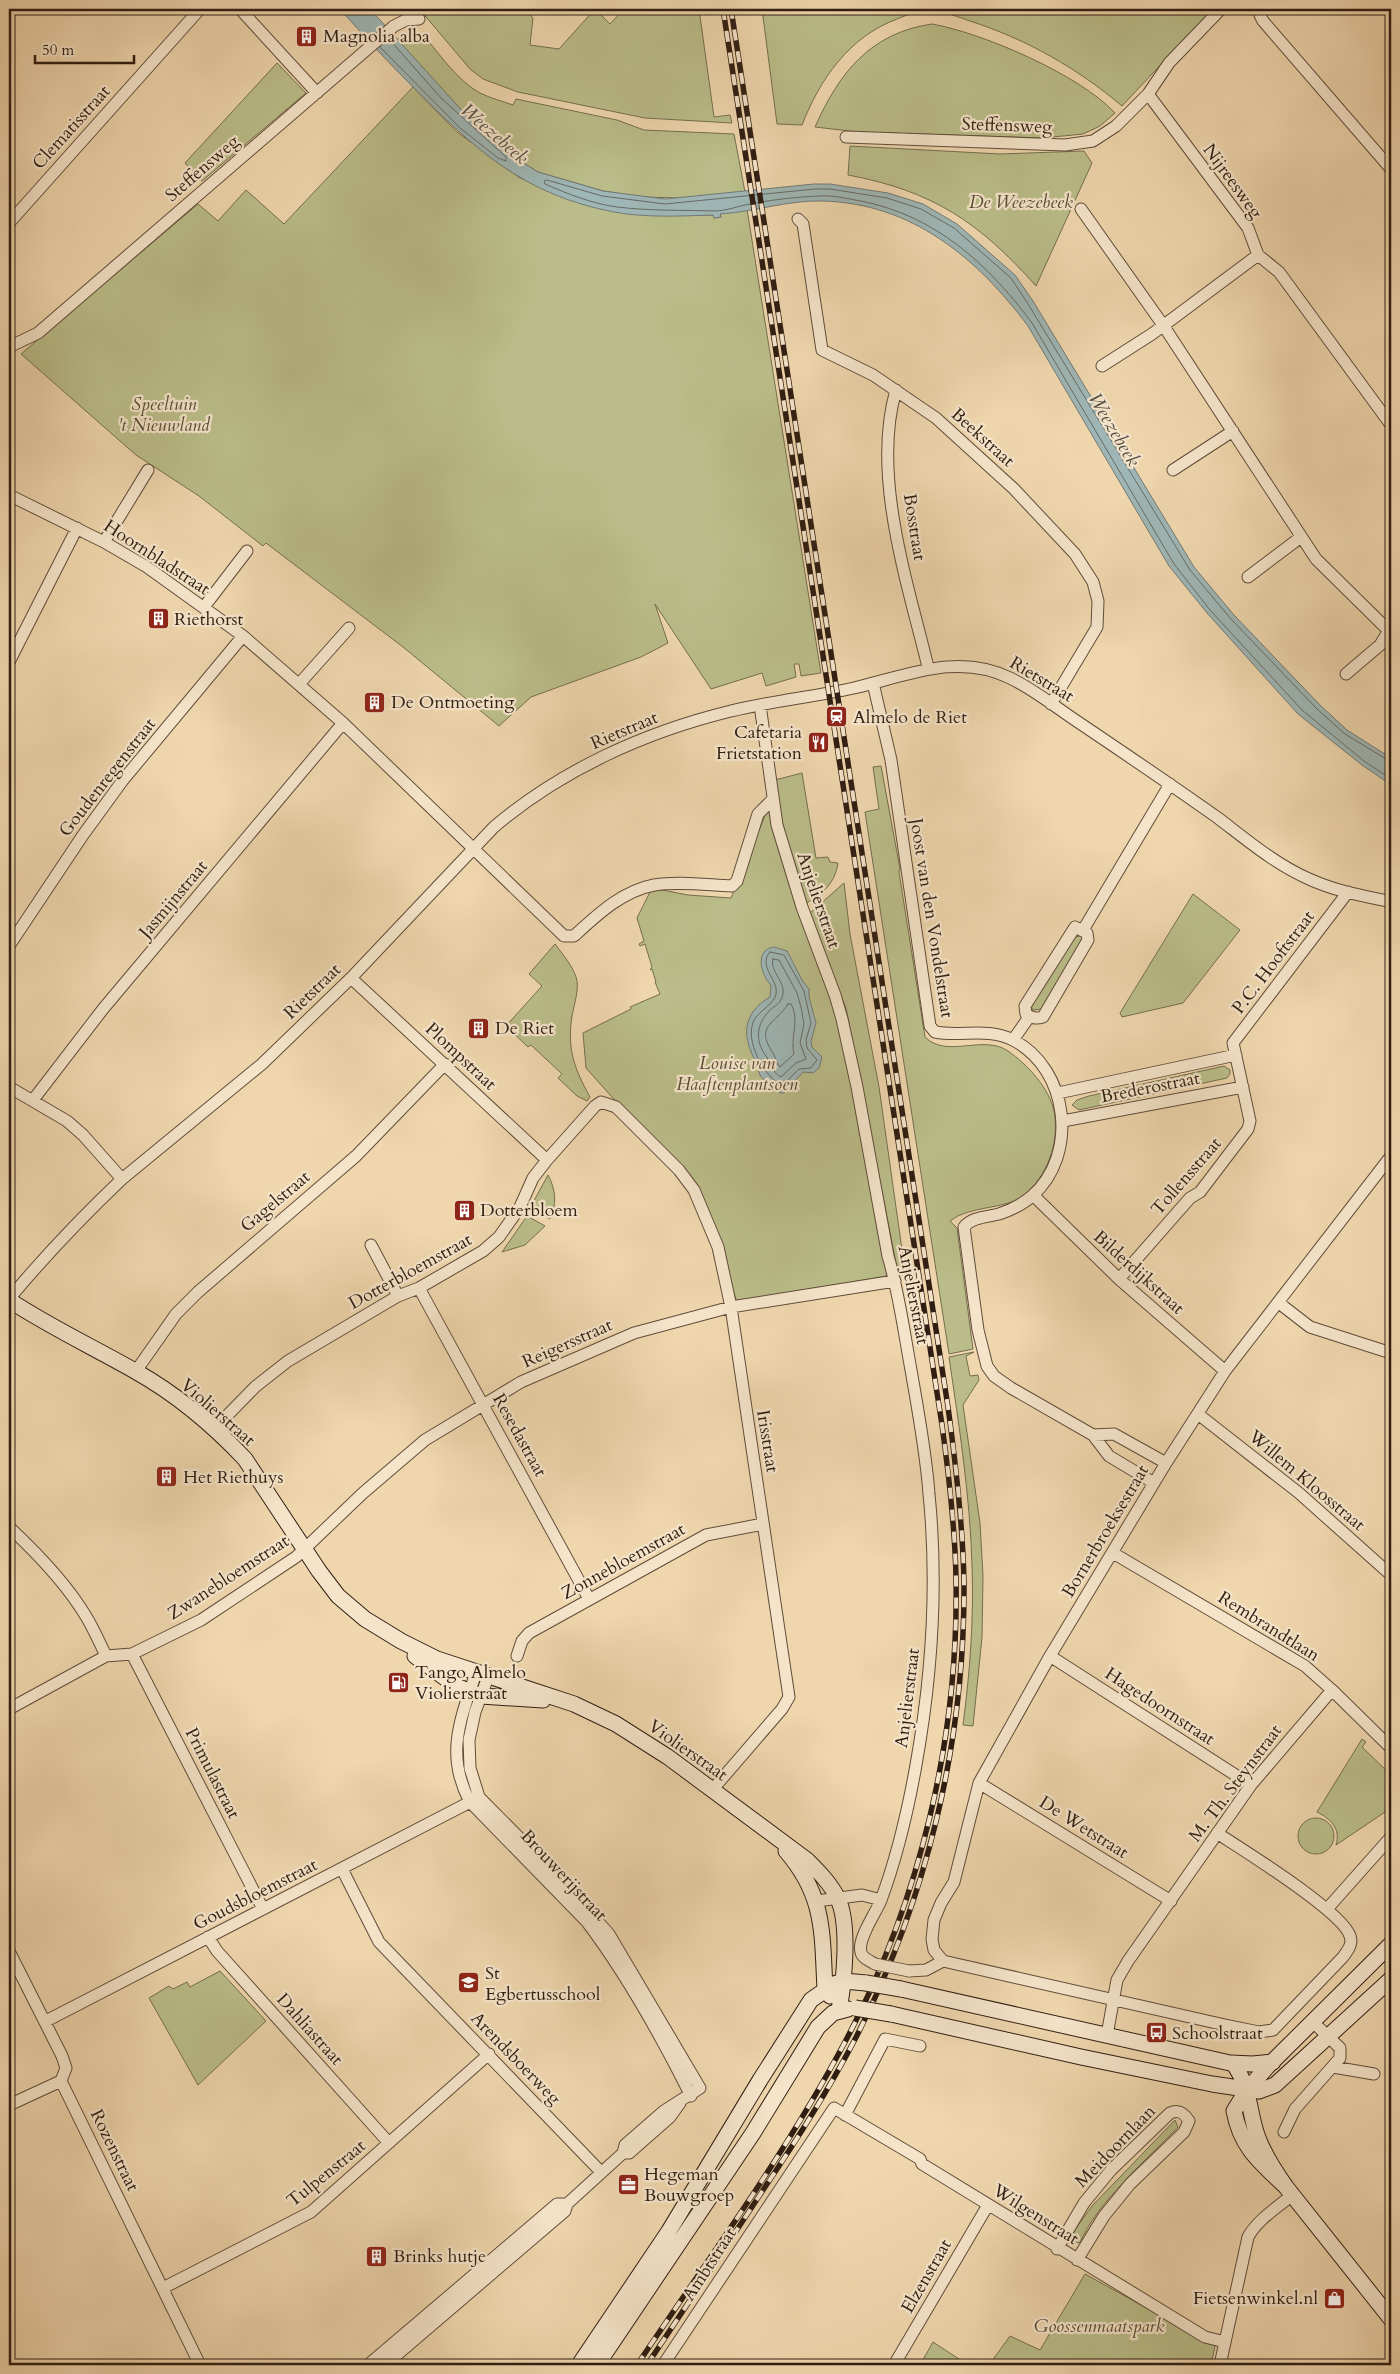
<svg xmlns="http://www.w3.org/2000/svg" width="1400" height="2374" viewBox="0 0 1400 2374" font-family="Cardo,serif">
	<rect width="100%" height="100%" fill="#efd6ad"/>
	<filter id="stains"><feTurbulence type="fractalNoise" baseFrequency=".004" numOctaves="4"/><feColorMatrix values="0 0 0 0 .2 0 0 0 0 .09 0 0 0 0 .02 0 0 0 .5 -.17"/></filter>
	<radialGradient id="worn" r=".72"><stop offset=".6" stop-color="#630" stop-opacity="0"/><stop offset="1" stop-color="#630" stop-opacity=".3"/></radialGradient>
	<path fill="#babd89" stroke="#756e4e" d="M424,9H524L533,18L530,45L559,49L595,9L610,24L624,9H699L714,117L730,115L732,123L645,118L518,92L483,79L470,69L421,11Z
		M762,9H1213L1122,106C1077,68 1026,39 970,21C958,17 944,11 930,11C919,10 907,15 897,19C849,37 820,79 802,125L777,124Z
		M932,24C983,33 1080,75 1115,113L1100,126L1083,134L1043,138L858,132L815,127C839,73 870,33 932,24Z
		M407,33L418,34L425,37C441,56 458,81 480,93C490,98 502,101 513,105L516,99L617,120L644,130L734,134L745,192L681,198L642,197L603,191L538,172L511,155L465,114L397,40Z
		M277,63L306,93L202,181L185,163Z
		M413,87L457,132L520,178L616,212L662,215H713L714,218L721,217L720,214L747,209L821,673L801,676L799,664H794L796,677L766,686L762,673L711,689L655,604L668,643L641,657L531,697L499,726L403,647L266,543L263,546L199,496L136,455L21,354L198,204L218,221L246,190L284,224Z
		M850,146L1000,154L1084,151L1092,163L1036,286C979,222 933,191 848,175Z
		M881,766L900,869L899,872L925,1037C947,1059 983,1034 1008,1051C1028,1065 1049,1088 1054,1111C1060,1142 1047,1178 1022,1197C1005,1209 968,1206 950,1221L957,1228L973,1349L949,1354L865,812L879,809L873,767Z
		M802,773L816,858L828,857L830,862L838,863C835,884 822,894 805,904L785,839L775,780Z
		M769,806L785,871L831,997L853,1073L887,1276L737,1302L702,1198L586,1068L583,1033L631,1009L630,1007L660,994L655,982H656L652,969L650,970L652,967L645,944L640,946L639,944L644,941L637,918L652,888L688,895L731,898Z
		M844,883L850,934L879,1087L905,1271L898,1273L846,1008L819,943L810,913Z
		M1193,894L1240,930L1183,1003L1122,1017L1120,1013Z
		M1081,936L1083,941L1042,1009L1033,1010L1029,1002L1073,937Z
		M555,944C563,955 572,965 576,977C580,987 574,1005 572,1016C567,1049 574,1068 590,1097L587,1101L577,1096L558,1078L562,1074L531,1045L528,1047L506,1026L542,986L529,974Z
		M1224,1066L1230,1070V1074L1227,1078L1079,1110L1072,1105L1077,1100L1089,1096Z
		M548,1175C556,1190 557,1204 550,1219L530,1208Z
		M527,1216L545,1226L525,1245L502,1252Z
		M974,1352L966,1356L970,1376L978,1375L979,1380L963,1405L980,1523L983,1576L982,1637L973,1726L963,1725C970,1672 974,1618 972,1565C970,1495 959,1426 949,1357Z
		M1362,1739L1366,1742L1362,1747L1391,1775V1808L1336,1845C1341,1829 1331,1819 1317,1812Z
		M1298 1836a18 18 0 1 1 36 0a18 18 0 1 1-36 0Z
		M220,1971L266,2021L198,2085L149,1998L169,1986L173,1989L187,1982L190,1987Z
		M1175,2120L1178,2127C1148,2159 1096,2203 1080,2243L1074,2242L1072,2238L1074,2231L1092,2206Z
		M1085,2274L1215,2346L1211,2365H989L1010,2336L1040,2350Z
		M933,2342L968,2365H920Z"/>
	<path fill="#9eb6b5" stroke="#727974" d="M340,9H370L465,114L511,155L538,172L603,191L665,199L814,184H830L888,193L923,204L957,224L1015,275L1033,301L1194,567L1234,615L1320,705L1347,730L1391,758V785L1362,765L1298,714L1207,613L1169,566L1028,326C977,258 912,203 822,201C788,200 754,212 720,214L721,217L714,218L713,215C681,216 646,218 614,212C524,195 474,149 412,86C387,61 363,35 340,9Z
		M774,947L787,951L802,980L809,989V997L816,1023L811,1041L812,1047L822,1057L819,1068L813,1073L803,1072L784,1093H780C775,1087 764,1082 760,1075C758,1071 759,1067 757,1064C742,1038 741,1014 770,997L771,985C761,975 754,950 774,947Z"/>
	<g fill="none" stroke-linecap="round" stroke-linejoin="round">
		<path stroke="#676a64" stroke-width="1" d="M380,47L460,128L498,158L506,161V157L441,98L389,39
			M1391,762L1345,734L1317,709L1231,619L1190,570L1028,304L1011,278L954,228L921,209L887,198L830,189H815L665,204L602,196L547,180L544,181L545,184C568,194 593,204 617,207C650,211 683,210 715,211C724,211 736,207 745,205C769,200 795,197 820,196C834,195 848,199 861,201C936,216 988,264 1032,323L1174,564L1210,610L1302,710L1364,761L1391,779
			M770,952L784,955L804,991L811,1023L806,1040L807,1048L817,1060L811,1068L799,1069L782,1086C764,1076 744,1041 754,1020C759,1011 775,1003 776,994C779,980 757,966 770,952Z
			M773,959L779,960L797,993L801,1007L804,1024L800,1043L806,1059L796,1063L781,1077C771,1071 772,1065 766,1056C755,1041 756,1025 769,1011C775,1005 781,1004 783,994C785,980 769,971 773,959Z
			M788,1004H791C800,1020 790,1037 794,1054L780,1067C776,1063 776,1058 773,1053C754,1025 776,1024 788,1004Z"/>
		<defs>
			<path id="street" d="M240,9L317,93
				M1262,9L1260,15L1263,21L1391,169
				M1148,94L1248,228L1258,255L1279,272L1391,425
				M846,137L1065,145L1093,141L1116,126L1148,94L1169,63L1221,9
				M1081,209L1163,325L1316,559L1386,628L1391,631
				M798,219L803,224L822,350L873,375L936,418L1014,489L1075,554L1093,582L1098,601L1097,627L1051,704
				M9,223L200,9
				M9,347L38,333L394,26L406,20L419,19
				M1102,366L1152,334L1258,255
				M896,390C871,475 908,584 928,667
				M1173,470L1233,431
				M9,495L104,542L147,567L243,636L343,723L564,936H574C597,915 622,891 654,885C679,881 707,885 732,886L737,881L758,814L772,800
				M104,542L148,470
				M1248,577L1301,537
				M204,607L247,551
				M9,662L77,528
				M1346,674L1380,645L1389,630
				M300,683L349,628
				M873,683L891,760L930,1026L935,1032C961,1037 987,1027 1013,1040C1069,1069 1079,1155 1032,1196C1023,1204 1011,1210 999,1214C987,1217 972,1217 964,1227L978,1330L987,1366L994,1376L1011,1388L1093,1435L1109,1456L1154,1483
				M760,705L777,825L802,907L835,995L842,1019L857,1087L888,1256C899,1293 904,1332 911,1370C918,1411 926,1452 929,1494C938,1584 932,1676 916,1765C908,1810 897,1857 881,1900C876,1913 857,1939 861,1952C862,1958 870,1961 875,1964
				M1075,927L1087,933L1088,940L1043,1017C1036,1019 1032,1018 1026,1014L1025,1006Z
				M1083,930L1170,784
				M9,946L83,835L123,780L243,636
				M351,978L547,1160
				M1013,1040L1029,1017
				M9,1087L67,1121L83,1135L122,1179
				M1058,1093L1236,1055
				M33,1100L103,1009L343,723
				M1063,1121L1243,1087
				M1033,1195L1119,1279L1225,1371
				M371,1245L398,1296
				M1119,1279L1190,1198L1200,1192L1248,1129L1250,1121L1233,1043L1348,892
				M419,1288L589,1599
				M9,1299C44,1257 82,1217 122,1179L262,1064L351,978L494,827C561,770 645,732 731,711C771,701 813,697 854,688C906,676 958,652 1010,678C1035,690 1058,709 1081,724C1127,755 1173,786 1218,818C1247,840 1275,864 1309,879C1335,891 1364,896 1391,902
				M1279,1303L1310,1327L1391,1353
				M136,1371L176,1314L198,1292L356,1156L445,1064
				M1198,1414L1299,1493L1391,1575
				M214,1429L255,1387L288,1361L398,1296L419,1288L483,1251L499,1237L520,1207L533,1178L547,1160L595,1106L601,1102L616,1107L679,1170L694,1190L718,1247L731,1307L789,1697L782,1709L713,1789
				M1093,1435L1114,1434L1166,1463
				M9,1527C38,1554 67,1584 87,1618C94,1630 100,1643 106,1656
				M1113,1553L1305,1666L1332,1690L1391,1748
				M132,1654L263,1909
				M517,1656L522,1641L529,1633L706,1535L763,1524
				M1050,1656L1251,1785
				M476,1673C460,1720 445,1755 470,1802L587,1922C627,1975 661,2036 691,2096
				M488,1677L475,1712L469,1740L470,1768L479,1797L560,1879L609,1934L700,2088L664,2111L625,2145L623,2153
				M9,1709L106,1656L132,1654L201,1620L296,1557L363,1493L425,1440L521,1382L634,1333L731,1307L895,1281
				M979,1783L1171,1901
				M342,1869L379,1942L601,2172
				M817,1901L862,1895L881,1900
				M1327,1909L1391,1837
				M208,1937L217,1951L389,2143
				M9,1951L62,2056L66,2068L61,2081L200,2365
				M943,1961L934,1950L932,1939L934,1920L941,1903L954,1882L979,1783L1050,1656L1166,1463L1225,1371L1391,1156
				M909,1971L926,1970L943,1961L1225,2025L1259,2032L1273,2030L1343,1957C1348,1950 1353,1944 1350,1936C1342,1911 1243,1850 1217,1833
				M46,2021L476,1799
				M1107,2035L1117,1980L1128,1961L1251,1785L1332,1690
				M1333,2067L1374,2074
				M9,2105L61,2081
				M845,2115L885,2039L920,2046
				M1284,2132L1295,2109L1340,2058V2048L1314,2023
				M1057,2249L1084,2203L1111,2170L1170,2113C1179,2109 1184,2113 1189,2121L1184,2132L1130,2184L1104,2216L1077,2260
				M163,2288L311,2212L489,2054
				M368,2365L557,2204H567
				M385,2365L565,2211L567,2204L623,2153H629L670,2117L680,2103
				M663,2365L834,2108L920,2159L922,2164L1205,2337L1225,2342
				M894,2365L988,2205
				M1220,2365L1248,2237C1258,2219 1277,2208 1292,2195"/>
			<path id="secondary" d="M9,1300C50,1327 93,1347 135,1371C176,1394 213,1425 245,1459L319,1571L338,1596L365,1619L401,1641L437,1659L574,1704L616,1724L668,1757L807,1860C819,1872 831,1884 838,1899C850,1925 844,1982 839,2010
				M415,1656L456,1686L481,1696L543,1700
				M786,1851C825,1896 822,1933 825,1989L830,1996
				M901,1989L1230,2063L1253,2064L1273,2062
				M891,2014L1081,2057L1212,2084L1259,2091L1275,2085L1391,1979
				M1233,2063C1250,2087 1248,2106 1256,2132C1262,2152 1274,2170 1286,2187L1391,2319
				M1286,2187C1260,2162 1241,2148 1234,2111L1247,2090L1267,2067L1391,1944
				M579,2365L669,2231L760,2080L811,2000L834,1984L844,1981L866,1983
				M597,2365L753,2133L818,2027L833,2013L848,2009"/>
		</defs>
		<use href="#street" stroke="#604c39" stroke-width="13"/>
		<use href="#secondary" stroke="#301e12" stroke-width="17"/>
		<use href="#street" stroke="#f5e4ca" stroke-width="11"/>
		<use href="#secondary" stroke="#f5e4ca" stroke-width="15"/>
		<defs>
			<path id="rail" d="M637,2365C708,2259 785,2155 845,2042C920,1901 959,1738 956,1578C955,1527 949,1476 942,1425L723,9
				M647,2365C686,2306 726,2247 765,2187C796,2141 826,2094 852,2045C926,1903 965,1744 964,1583C963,1524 956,1466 948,1407L731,9"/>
		</defs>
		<use href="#rail" stroke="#301e12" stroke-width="5.5"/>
		<use href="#rail" stroke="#f5e4ca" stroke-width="4" stroke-dasharray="11" stroke-linecap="butt"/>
		<defs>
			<path id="street-bridge" d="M875,1964L909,1971"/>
			<path id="secondary-bridge" d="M866,1983L901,1989
				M855,2008L891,2014"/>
		</defs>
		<use href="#street-bridge" stroke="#604c39" stroke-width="13" stroke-linecap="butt"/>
		<use href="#secondary-bridge" stroke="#301e12" stroke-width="17" stroke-linecap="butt"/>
		<use href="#street-bridge" stroke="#f5e4ca" stroke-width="11"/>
		<use href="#secondary-bridge" stroke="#f5e4ca" stroke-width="15"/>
	</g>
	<defs>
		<symbol id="building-square" viewBox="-11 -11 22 22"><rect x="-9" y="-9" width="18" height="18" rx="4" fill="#8f2418" stroke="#f5e4ca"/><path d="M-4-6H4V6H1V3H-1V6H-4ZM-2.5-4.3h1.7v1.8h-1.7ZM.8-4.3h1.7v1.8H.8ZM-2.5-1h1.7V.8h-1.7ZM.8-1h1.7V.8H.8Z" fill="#fff"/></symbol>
		<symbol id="station-square" viewBox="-11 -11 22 22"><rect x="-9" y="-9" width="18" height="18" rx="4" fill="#8f2418" stroke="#f5e4ca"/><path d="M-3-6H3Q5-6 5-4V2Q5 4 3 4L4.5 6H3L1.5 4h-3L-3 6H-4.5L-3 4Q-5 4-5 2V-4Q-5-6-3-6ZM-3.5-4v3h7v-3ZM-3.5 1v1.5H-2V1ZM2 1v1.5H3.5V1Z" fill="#fff"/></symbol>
		<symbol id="restaurant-square" viewBox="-11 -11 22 22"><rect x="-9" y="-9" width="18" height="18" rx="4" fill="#8f2418" stroke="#f5e4ca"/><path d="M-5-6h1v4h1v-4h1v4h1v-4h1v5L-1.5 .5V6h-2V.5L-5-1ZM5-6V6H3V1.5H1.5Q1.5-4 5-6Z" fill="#fff"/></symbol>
		<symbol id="fuel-square" viewBox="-11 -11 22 22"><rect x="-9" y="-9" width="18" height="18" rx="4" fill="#8f2418" stroke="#f5e4ca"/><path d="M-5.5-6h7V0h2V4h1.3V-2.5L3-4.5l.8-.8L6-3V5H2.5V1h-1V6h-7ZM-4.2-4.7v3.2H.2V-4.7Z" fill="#fff"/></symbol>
		<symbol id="school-square" viewBox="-11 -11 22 22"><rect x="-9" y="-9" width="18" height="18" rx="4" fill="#8f2418" stroke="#f5e4ca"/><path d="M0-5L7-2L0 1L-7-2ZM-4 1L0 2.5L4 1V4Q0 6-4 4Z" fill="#fff"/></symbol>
		<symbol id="bus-square" viewBox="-11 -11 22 22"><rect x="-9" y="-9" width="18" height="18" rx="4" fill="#8f2418" stroke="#f5e4ca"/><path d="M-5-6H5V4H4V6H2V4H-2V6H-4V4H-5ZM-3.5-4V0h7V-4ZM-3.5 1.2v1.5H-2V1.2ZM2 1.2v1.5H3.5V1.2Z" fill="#fff"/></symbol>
		<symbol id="office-square" viewBox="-11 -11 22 22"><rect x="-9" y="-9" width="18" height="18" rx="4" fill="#8f2418" stroke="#f5e4ca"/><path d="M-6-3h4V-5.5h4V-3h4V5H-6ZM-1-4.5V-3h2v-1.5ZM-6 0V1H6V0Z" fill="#fff"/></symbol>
		<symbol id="shop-square" viewBox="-11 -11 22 22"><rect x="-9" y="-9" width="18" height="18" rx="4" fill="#8f2418" stroke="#f5e4ca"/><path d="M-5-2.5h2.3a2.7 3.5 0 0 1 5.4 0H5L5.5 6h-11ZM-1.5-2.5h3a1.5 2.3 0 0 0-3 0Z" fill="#fff"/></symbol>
	</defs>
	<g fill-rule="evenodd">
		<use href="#building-square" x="294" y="24" width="25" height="25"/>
		<use href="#building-square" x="146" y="606" width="25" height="25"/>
		<use href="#building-square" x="362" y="690" width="25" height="25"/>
		<use href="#station-square" x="824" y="704" width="25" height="25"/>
		<use href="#restaurant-square" x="806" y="730" width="25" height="25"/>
		<use href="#building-square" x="466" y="1016" width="25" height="25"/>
		<use href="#building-square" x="452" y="1198" width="25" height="25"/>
		<use href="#building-square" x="154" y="1464" width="25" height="25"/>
		<use href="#fuel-square" x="386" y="1670" width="25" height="25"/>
		<use href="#school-square" x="456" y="1970" width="25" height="25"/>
		<use href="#bus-square" x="1144" y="2020" width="25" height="25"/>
		<use href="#office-square" x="616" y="2172" width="25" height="25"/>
		<use href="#building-square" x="364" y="2244" width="25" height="25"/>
		<use href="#shop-square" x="1322" y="2286" width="25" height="25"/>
	</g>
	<g text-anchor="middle" stroke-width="4.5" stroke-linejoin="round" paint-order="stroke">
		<g font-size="18" fill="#301e12" stroke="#f5e4ca" text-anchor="start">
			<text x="323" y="42">Magnolia alba</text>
			<text x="174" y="625">Riethorst</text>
			<text x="391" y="708">De Ontmoeting</text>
			<text x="853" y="723">Almelo de Riet</text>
			<text x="802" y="738" text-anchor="end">Cafetaria<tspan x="802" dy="21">Frietstation</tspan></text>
			<text x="495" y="1034">De Riet</text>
			<text x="480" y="1216">Dotterbloem</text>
			<text x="183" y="1483">Het Riethuys</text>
			<text x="415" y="1678">Tango Almelo<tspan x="415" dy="21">Violierstraat</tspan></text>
			<text x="485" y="1979">St<tspan x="485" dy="21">Egbertusschool</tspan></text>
			<text x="1172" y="2039">Schoolstraat</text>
			<text x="644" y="2180">Hegeman<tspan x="644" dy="21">Bouwgroep</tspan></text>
			<text x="393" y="2262">Brinks hutje</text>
			<text x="1318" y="2304" text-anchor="end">Fietsenwinkel.nl</text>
		</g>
		<g font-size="18" fill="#301e12" stroke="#f5e4ca">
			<text transform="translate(1007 125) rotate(2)" y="6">Steffensweg</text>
			<text transform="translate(71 127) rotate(-48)" y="6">Clematisstraat</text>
			<text transform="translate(202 168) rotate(-41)" y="6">Steffensweg</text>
			<text transform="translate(1233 181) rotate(54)" y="6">Nijreesweg</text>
			<text transform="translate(983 437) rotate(42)" y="6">Beekstraat</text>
			<text transform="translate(915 527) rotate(81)" y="6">Bosstraat</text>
			<text transform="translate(157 557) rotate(33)" y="6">Hoornbladstraat</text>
			<text transform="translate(1042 679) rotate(31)" y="6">Rietstraat</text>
			<text transform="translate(624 730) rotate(-23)" y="6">Rietstraat</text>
			<text transform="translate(107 777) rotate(-52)" y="6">Goudenregenstraat</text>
			<text transform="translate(173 899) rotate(-50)" y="6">Jasmijnstraat</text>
			<text transform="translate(819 900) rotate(71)" y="6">Anjelierstraat</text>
			<text transform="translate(932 918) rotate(81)" y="6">Joost van den Vondelstraat</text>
			<text transform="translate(1273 962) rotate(-53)" y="6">P.C. Hooftstraat</text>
			<text transform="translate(312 991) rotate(-44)" y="6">Rietstraat</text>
			<text transform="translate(461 1056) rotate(43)" y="6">Plompstraat</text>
			<text transform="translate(1150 1087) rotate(-11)" y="6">Brederostraat</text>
			<text transform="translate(1186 1176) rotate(-49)" y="6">Tollensstraat</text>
			<text transform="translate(275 1201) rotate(-40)" y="6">Gagelstraat</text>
			<text transform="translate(410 1271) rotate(-29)" y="6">Dotterbloemstraat</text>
			<text transform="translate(1139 1272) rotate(42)" y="6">Bilderdijkstraat</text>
			<text transform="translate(914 1295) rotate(79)" y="6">Anjelierstraat</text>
			<text transform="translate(567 1343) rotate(-24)" y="6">Reigersstraat</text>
			<text transform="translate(218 1412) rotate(41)" y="6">Violierstraat</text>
			<text transform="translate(520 1435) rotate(61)" y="6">Resedastraat</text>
			<text transform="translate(768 1441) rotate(81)" y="6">Irisstraat</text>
			<text transform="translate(1307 1480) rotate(40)" y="6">Willem Kloosstraat</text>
			<text transform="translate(1105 1531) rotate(-59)" y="6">Bornerbroeksestraat</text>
			<text transform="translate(623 1561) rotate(-29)" y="6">Zonnebloemstraat</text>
			<text transform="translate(228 1577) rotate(-33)" y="6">Zwanebloemstraat</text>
			<text transform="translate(1269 1626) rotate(32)" y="6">Rembrandtlaan</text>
			<text transform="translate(907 1698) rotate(-83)" y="6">Anjelierstraat</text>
			<text transform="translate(1160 1706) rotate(33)" y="6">Hagedoornstraat</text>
			<text transform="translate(688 1750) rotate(35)" y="6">Violierstraat</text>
			<text transform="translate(213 1773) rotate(63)" y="6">Primulastraat</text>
			<text transform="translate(1235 1783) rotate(-53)" y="6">M. Th. Steynstraat</text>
			<text transform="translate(1084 1827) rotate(32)" y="6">De Wetstraat</text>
			<text transform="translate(564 1875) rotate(47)" y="6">Brouwerijstraat</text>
			<text transform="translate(255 1894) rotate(-27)" y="6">Goudsbloemstraat</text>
			<text transform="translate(310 2029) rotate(48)" y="6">Dahliastraat</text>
			<text transform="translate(516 2058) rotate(46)" y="6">Arendsboerweg</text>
			<text transform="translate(1115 2146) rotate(-46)" y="6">Meidoornlaan</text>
			<text transform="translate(115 2150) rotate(64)" y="6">Rozenstraat</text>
			<text transform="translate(326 2173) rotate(-39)" y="6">Tulpenstraat</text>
			<text transform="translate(1036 2214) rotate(32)" y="6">Wilgenstraat</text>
			<text transform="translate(709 2264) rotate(-57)" y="6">Ambtstraat</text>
			<text transform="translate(926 2276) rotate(-60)" y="6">Elzenstraat</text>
		</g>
		<g font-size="18" font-style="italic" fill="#594e36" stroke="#f5e4ca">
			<text x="1021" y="208">De Weezebeek</text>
			<text x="164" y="410">Speeltuin<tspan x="164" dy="21">'t Nieuwland</tspan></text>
			<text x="737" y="1069">Louise van<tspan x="737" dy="21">Haaftenplantsoen</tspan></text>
			<text x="1099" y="2332">Goossenmaatspark</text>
		</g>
		<g font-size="19" font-style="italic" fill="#514c43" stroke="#f5e4ca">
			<text transform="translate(495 133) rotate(41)" y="7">Weezebeek</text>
			<text transform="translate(1115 429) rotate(59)" y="7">Weezebeek</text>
		</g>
	</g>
	<rect width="1400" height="2374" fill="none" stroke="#efd6ad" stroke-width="30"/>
	<rect x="10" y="10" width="1380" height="2354" fill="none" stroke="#301e12" stroke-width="2.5"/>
	<rect x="15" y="15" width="1370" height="2344" fill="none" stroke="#301e12"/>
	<path d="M35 55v8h99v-8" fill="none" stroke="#301e12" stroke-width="2.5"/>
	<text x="42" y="55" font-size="15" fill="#301e12" stroke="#f5e4ca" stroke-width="4" paint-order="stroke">50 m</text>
	<rect width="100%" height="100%" filter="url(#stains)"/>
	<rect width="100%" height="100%" fill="url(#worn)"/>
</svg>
